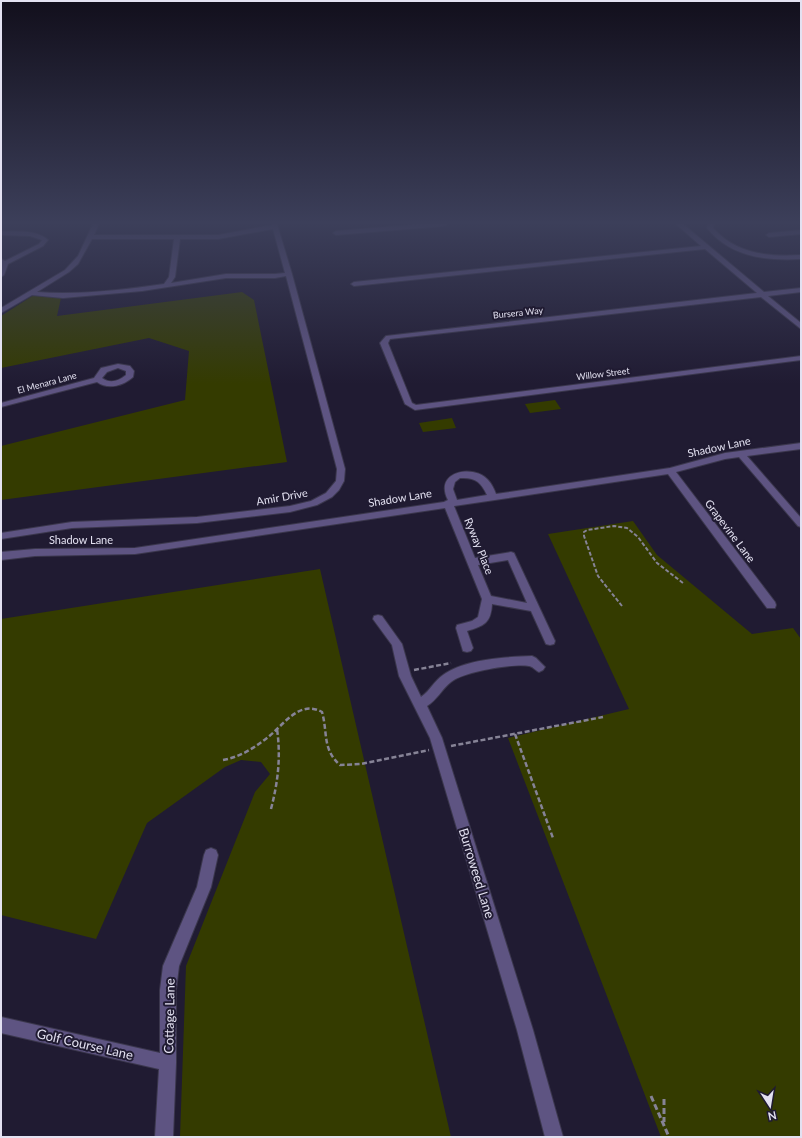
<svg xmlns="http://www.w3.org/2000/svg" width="802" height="1138" viewBox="0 0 802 1138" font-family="Lato,sans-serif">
	<rect width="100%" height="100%" fill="#201b32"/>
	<path fill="#343b00" d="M242,292L254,300L287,462L1,500V446L185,400L189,351L149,338L1,368V316L34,295L61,298L57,316Z
		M555,400L561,409L530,413L525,404Z
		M452,418L456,428L423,432L419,423Z
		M633,521L657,555L752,634L793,628L801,639V1137H661L508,738L629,709L548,534Z
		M320,569L451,1137H180L186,966L255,792L270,774L261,762L241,760L225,767L147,823L96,939L1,915V619Z"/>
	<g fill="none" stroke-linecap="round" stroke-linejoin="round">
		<defs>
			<path id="minor" d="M93,224H99L94,235H218L277,224L292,274L345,469L344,481L339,490L332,497L317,505L290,512L197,523L72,528L1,539V533L72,522L197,517L290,506L311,501L326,493L336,481L337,469L286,276L275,278H226L142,291L63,298L32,295L1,313V308L65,270L78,256ZM273,229L285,273L275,274H226L171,283L175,277L180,239H218ZM92,239H174L169,277L164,284C122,290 79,295 37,292L69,272L78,264Z
				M421,224H447L444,226L336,235L333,233L336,231Z
				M676,224H683L764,292L801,288V292L768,296L801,323V329L761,297L390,339L388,343L412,403L416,405L801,356V360L415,410L405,404L380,343L386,336L757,293L705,249L354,286L351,284L354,282L701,246Z
				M708,224H714L713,228C736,254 768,257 801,255V259C766,261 730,257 707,228Z
				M801,230V234L769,237L766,235L769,233Z
				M1,231C16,232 36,229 48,240L43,246L8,264L4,275L1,277V259L5,261L39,244L42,240L30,236L1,235Z
				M118,364L130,366L134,371L133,377C123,386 108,390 97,382L1,407V403L94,378L101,368ZM118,368L126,371V375C119,381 110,384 102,378L107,372Z
				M801,443V449L747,456L801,518V527L798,526L739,457L725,459L676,472L775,602L776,605L775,608H767L668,474L454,506L475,558L511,552L514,553L555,641L554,644L550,645L546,644L531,611L492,604C491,623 484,626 467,631L473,648L471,651L467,652L463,651L456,628L457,625L472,621L478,617L482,599L445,508L135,554L35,556L1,560V552L35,549L135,548L444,502L448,500C433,471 474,464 488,480C492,484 494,489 496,494L670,468L725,453ZM460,478C475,477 481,482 487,495L457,500L453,489L455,482ZM508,560L527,603L491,596L478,565Z
				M378,615L382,616L402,644L411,676L421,697C430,691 434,681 443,675C464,659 506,657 532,656L536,658L545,667L543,670L539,672C535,670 532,666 529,666C514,663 463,672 451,682C442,689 437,700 427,706L442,738L533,1030L563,1137H545L517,1030L430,738L399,676L392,645L373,619L374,616Z
				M211,848L216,850L218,855L211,887L179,966L176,990V1063L173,1137H155L159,1069L1,1033V1017L160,1053V990L163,966L197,887L204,855L206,850Z"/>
		</defs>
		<use href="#minor" stroke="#3b374d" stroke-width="2"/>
		<path stroke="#868396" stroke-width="2" stroke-dasharray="4 2" stroke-linecap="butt" d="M622,606L598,576L584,536V532L587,530L614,526L627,528L638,537L657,563L683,583"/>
		<path stroke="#868396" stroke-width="2.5" stroke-dasharray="5 2.5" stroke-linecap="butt" d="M414,670L451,663
			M515,734L553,838
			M451,746L603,717
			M223,760C240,757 254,748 267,738C283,726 299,699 322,712C328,733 322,749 340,765L361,764L429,750
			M271,809C278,782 281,757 277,729"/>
		<path stroke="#868396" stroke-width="3" stroke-dasharray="6 3" stroke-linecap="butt" d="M651,1096L669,1137
			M664,1099V1122"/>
		<use href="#minor" fill="#5e5482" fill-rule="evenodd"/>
	</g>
	<linearGradient id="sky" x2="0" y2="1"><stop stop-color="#120f1c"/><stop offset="0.58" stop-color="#3c3f5a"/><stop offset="1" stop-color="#3c3f5a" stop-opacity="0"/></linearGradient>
	<rect width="802" height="384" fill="url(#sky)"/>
	<g text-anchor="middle" stroke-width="4" stroke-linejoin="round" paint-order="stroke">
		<g font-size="9" fill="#e3e1f1" stroke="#201b32">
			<text transform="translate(518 313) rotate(-6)" y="3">Bursera Way</text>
			<text transform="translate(603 374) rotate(-7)" y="3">Willow Street</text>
			<text transform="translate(47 383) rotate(-15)" y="3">El Menara Lane</text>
		</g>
		<g font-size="11" fill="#e3e1f1" stroke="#201b32">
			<text transform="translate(719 447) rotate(-12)" y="4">Shadow Lane</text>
			<text transform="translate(282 497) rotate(-10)" y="4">Amir Drive</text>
			<text transform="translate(400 498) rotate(-9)" y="4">Shadow Lane</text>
			<text transform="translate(730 531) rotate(53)" y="4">Grapevine Lane</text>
			<text x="81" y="544">Shadow Lane</text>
			<text transform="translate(479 546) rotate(68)" y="4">Ryway Place</text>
		</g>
		<g font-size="13" fill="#e3e1f1" stroke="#201b32">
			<text transform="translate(477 873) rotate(73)" y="5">Burroweed Lane</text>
			<text transform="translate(169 1016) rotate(-89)" y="5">Cottage Lane</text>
			<text transform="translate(85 1044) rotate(13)" y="5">Golf Course Lane</text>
		</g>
	</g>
	<rect width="802" height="1138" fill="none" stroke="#e3e1f1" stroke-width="4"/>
	<g transform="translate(770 1106) rotate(168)" stroke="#201b32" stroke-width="3" paint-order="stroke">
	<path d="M0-3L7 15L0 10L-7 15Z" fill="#e3e1f1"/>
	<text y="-6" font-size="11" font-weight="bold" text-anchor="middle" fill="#e3e1f1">N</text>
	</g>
</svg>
